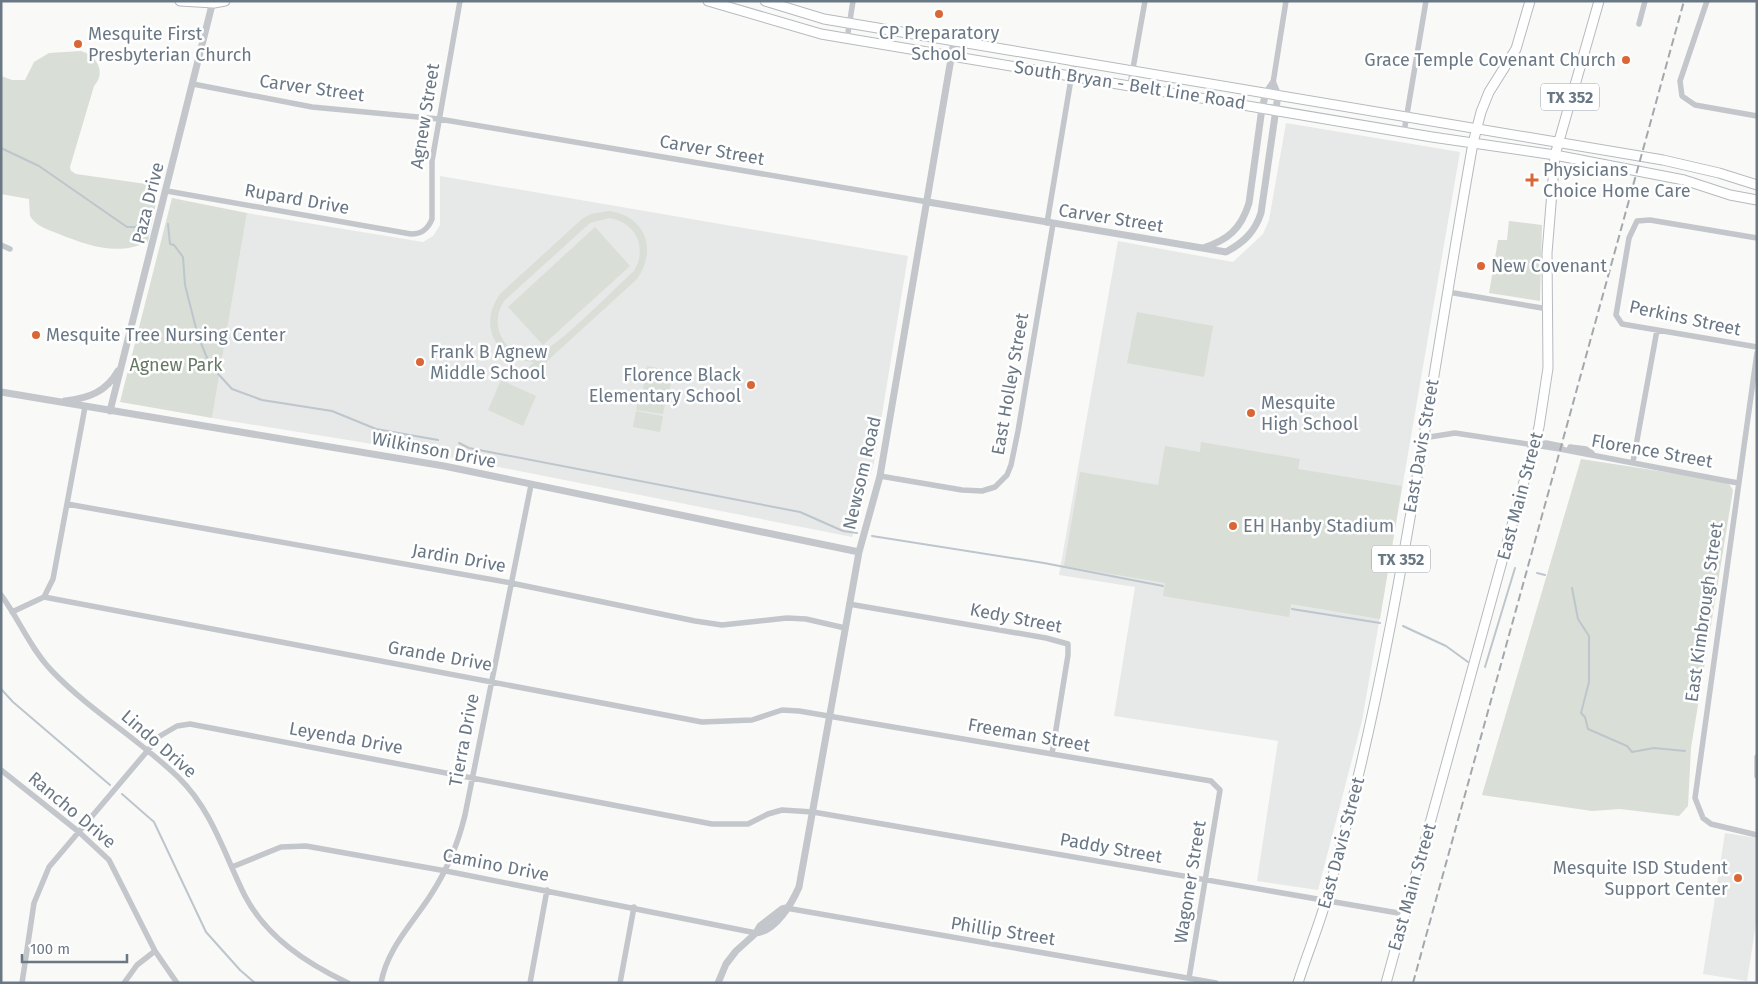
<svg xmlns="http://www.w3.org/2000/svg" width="1758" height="984" viewBox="0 0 1758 984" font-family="'Fira Sans',sans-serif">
	<rect width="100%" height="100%" fill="#f9f9f7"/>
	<path fill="#e7e8e8" d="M1286,123L1460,152L1362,721L1318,890L1257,881L1278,741L1114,716L1135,587L1059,575L1118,241L1233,262L1263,234L1269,220Z
		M440,176L908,256L874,463L852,537L428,453L212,418L247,213L423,242L433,236L440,225Z
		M1725,833L1757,838V917L1747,981L1703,974Z"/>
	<path fill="#d9ded6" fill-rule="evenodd" d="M81,51C98,56 106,73 94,86L70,167L71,171L76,174L146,184L157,198L148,242C117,256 89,246 59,234C47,229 37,227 30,216L29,199L1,194V76L12,80H25L34,62L49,53Z
		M172,198L247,213L212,418L120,402Z
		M609,211C645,216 658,249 637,279L534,373L528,368L534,362C495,361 477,324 501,293L582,219L591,214ZM609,218C636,222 648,248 634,271C617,286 554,351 537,354C506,360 487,326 504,301L590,223Z
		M1509,221L1542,225L1540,301L1489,293L1498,240H1507Z
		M595,227L630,266L543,345L508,307Z
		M1137,312L1213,326L1204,377L1127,363Z
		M647,366L673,371L668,400L642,395Z
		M501,380L536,396L523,426L488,410Z
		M638,400L665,404L663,414L636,410Z
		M636,411L663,416L660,432L633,427Z
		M1201,442L1300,459L1298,469L1402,486L1380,619L1291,604L1289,617L1163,596L1165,583L1064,566L1080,472L1158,485L1165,446L1200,452Z
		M1581,459L1718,480L1729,484L1733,490L1691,748L1688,806L1679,816L1620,809L1592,811L1482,795Z"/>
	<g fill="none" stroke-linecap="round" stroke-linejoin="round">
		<path stroke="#bdc6cc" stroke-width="2" d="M1,148L39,166L127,227H136L145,218
			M168,224L170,244L174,245L183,257L185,285L198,336L210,365L232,389L262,400L332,411L376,429L438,440
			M459,443L469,448L800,512L843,531L857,533
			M872,536L1044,563L1163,586
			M1537,573L1545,575
			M1572,588L1578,619L1589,636V682L1581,713L1585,717L1588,729L1627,746L1632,752L1654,748L1685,751
			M1292,609L1380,623
			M1403,626L1446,646L1468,662
			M1485,667L1515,568
			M1,689L13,702L110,785
			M122,794L154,822L206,932L240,970L255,983"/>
		<defs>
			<path id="primary" d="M180,1L214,3L225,1
				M708,1L821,34L1432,137L1555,155L1684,180L1730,195L1757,200
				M765,1L824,19L1663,160L1719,173L1757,185
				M1298,983C1307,954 1319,926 1327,897C1397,651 1428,395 1473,143L1481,112L1489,92L1516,49L1530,1
				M1386,983L1539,427L1548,368L1547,253L1555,155L1599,1"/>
		</defs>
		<use href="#primary" stroke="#b6babe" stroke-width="11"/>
		<path stroke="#c3c6ca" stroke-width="5.5" d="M1707,1L1680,81L1682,96L1695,105L1757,116
			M1639,24L1645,1
			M847,39L853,1
			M1273,83L1286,1
			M193,84L312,107L439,119L928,202
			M1130,85L1145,1
			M1404,132L1426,1
			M167,191L411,234C422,234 428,229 432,219V161L460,1
			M1047,223L1074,61
			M1757,238L1650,220L1637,221L1629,238L1616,315L1622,324L1757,347
			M1,245L10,249
			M1448,292L1548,309
			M1757,353L1695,798L1703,818L1711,824L1757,835
			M1423,438L1455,433L1560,449L1738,483
			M1538,445L1546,443L1561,446
			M1570,447L1586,449L1592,453
			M1633,462L1657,330
			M880,476L962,490L982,491L995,487L1007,475L1011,465L1018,431L1053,224
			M67,504L511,583L695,621L722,625L787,618L806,619L845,628
			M1,595C19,619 30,648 51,670C90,711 139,739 179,778C212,810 225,856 245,896C267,938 308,964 348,983
			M44,597L702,722L752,720L782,710L799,711L1211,781L1220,790L1189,978
			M849,604L1046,638L1068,644V655L1052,754
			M12,612L44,597L53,579L85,407
			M1757,757V776
			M1,770L79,832L109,860L155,951L177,983
			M232,867L281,847L306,846L446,871L756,933
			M786,908L1216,983
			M22,983L34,903L49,867L160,736L177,726L190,724L712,824H748L768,814L782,810L813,812L1404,914
			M124,983L137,965L155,951
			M381,983C387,948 414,922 432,893C448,868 458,844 465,815L531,485
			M530,983L547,890
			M620,983L634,907"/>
		<path stroke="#c3c6ca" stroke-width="7" d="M928,202L1226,252C1243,243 1255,232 1261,213L1278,95L1273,83
			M1203,248C1228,240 1241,229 1249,203L1262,108L1266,93L1273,83
			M1,392L444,466L859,552
			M65,401C89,398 106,392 118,371
			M110,411L213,1
			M756,933C776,931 792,903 799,887L859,552L880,476L954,41
			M718,983L726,964L736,951L756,933L760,926L782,909L786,908"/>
		<use href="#primary" stroke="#fff" stroke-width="9"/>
		<path stroke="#a2a8ae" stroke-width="2" stroke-dasharray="8 4" stroke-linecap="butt" d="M1413,983L1684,1"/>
	</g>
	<g fill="#da6636" stroke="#fff" stroke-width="2">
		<circle cx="939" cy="14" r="5"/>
		<circle cx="78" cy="44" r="5"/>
		<circle cx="1626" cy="60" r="5"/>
		<path d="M1529.5 172.5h5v5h5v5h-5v5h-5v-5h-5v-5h5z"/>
		<circle cx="1481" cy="266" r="5"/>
		<circle cx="36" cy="335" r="5"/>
		<circle cx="420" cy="362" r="5"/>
		<circle cx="751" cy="385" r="5"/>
		<circle cx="1251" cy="413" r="5"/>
		<circle cx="1233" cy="526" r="5"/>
		<circle cx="1738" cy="878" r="5"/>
	</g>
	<g text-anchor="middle" stroke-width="5" stroke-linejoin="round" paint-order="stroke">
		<g fill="#fff" stroke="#97a0aa" stroke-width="1">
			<rect x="1541" y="83.5" width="58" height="27" rx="4"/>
			<rect x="1372" y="545.5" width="58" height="27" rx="4"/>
		</g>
		<g font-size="16" font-weight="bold" fill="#6a7886">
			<text x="1570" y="103">TX 352</text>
			<text x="1401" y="565">TX 352</text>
		</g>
		<g font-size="18" fill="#6a7886" stroke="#fff" text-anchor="start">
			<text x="939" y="39" text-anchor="middle">CP Preparatory<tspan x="939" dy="21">School</tspan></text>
			<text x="88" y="40">Mesquite First<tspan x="88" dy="21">Presbyterian Church</tspan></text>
			<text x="1616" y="66" text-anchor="end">Grace Temple Covenant Church</text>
			<text x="1543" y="176">Physicians<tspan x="1543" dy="21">Choice Home Care</tspan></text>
			<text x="1491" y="272">New Covenant</text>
			<text x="46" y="341">Mesquite Tree Nursing Center</text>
			<text x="430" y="358">Frank B Agnew<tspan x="430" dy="21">Middle School</tspan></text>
			<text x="741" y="381" text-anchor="end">Florence Black<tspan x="741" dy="21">Elementary School</tspan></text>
			<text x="1261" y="409">Mesquite<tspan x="1261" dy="21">High School</tspan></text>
			<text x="1243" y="532">EH Hanby Stadium</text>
			<text x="1728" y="874" text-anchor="end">Mesquite ISD Student<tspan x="1728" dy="21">Support Center</tspan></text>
		</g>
		<g font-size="18" fill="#6a7886" stroke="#fff">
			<text transform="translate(1130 85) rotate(9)" y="6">South Bryan - Belt Line Road</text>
			<text transform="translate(312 88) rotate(8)" y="6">Carver Street</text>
			<text transform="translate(425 116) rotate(-81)" y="6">Agnew Street</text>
			<text transform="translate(712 150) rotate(10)" y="6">Carver Street</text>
			<text transform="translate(297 199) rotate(10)" y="6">Rupard Drive</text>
			<text transform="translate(148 203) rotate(-76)" y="6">Paza Drive</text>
			<text transform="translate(1111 218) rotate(9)" y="6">Carver Street</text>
			<text transform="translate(1685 318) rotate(12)" y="6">Perkins Street</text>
			<text transform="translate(1010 384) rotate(-80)" y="6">East Holley Street</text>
			<text transform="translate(1421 446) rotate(-80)" y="6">East Davis Street</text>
			<text transform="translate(434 450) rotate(11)" y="6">Wilkinson Drive</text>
			<text transform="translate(1652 451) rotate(10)" y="6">Florence Street</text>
			<text transform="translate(862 473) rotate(-77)" y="6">Newsom Road</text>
			<text transform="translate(1520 496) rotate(-75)" y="6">East Main Street</text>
			<text transform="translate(459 558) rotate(10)" y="6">Jardin Drive</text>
			<text transform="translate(1704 612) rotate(-82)" y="6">East Kimbrough Street</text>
			<text transform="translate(1016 618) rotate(11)" y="6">Kedy Street</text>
			<text transform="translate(440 656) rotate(10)" y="6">Grande Drive</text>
			<text transform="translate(1029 735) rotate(10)" y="6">Freeman Street</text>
			<text transform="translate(346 738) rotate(10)" y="6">Leyenda Drive</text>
			<text transform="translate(464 740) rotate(-79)" y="6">Tierra Drive</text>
			<text transform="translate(159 744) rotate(41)" y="6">Lindo Drive</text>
			<text transform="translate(72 810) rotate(40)" y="6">Rancho Drive</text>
			<text transform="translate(1341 843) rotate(-75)" y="6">East Davis Street</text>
			<text transform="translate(1111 848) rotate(10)" y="6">Paddy Street</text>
			<text transform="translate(496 865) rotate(11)" y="6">Camino Drive</text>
			<text transform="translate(1190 882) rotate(-81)" y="6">Wagoner Street</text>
			<text transform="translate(1412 887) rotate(-74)" y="6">East Main Street</text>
			<text transform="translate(1003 931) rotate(9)" y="6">Phillip Street</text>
		</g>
		<g font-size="18" fill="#667964" stroke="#fff">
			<text x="176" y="371">Agnew Park</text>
		</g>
	</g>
	<rect width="1758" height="984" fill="none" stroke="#6a7886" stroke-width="5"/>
	<path d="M22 954v8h105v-8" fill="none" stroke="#6a7886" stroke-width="2.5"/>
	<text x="30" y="954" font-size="15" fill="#6a7886" stroke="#ffffff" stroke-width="4" paint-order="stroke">100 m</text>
</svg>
